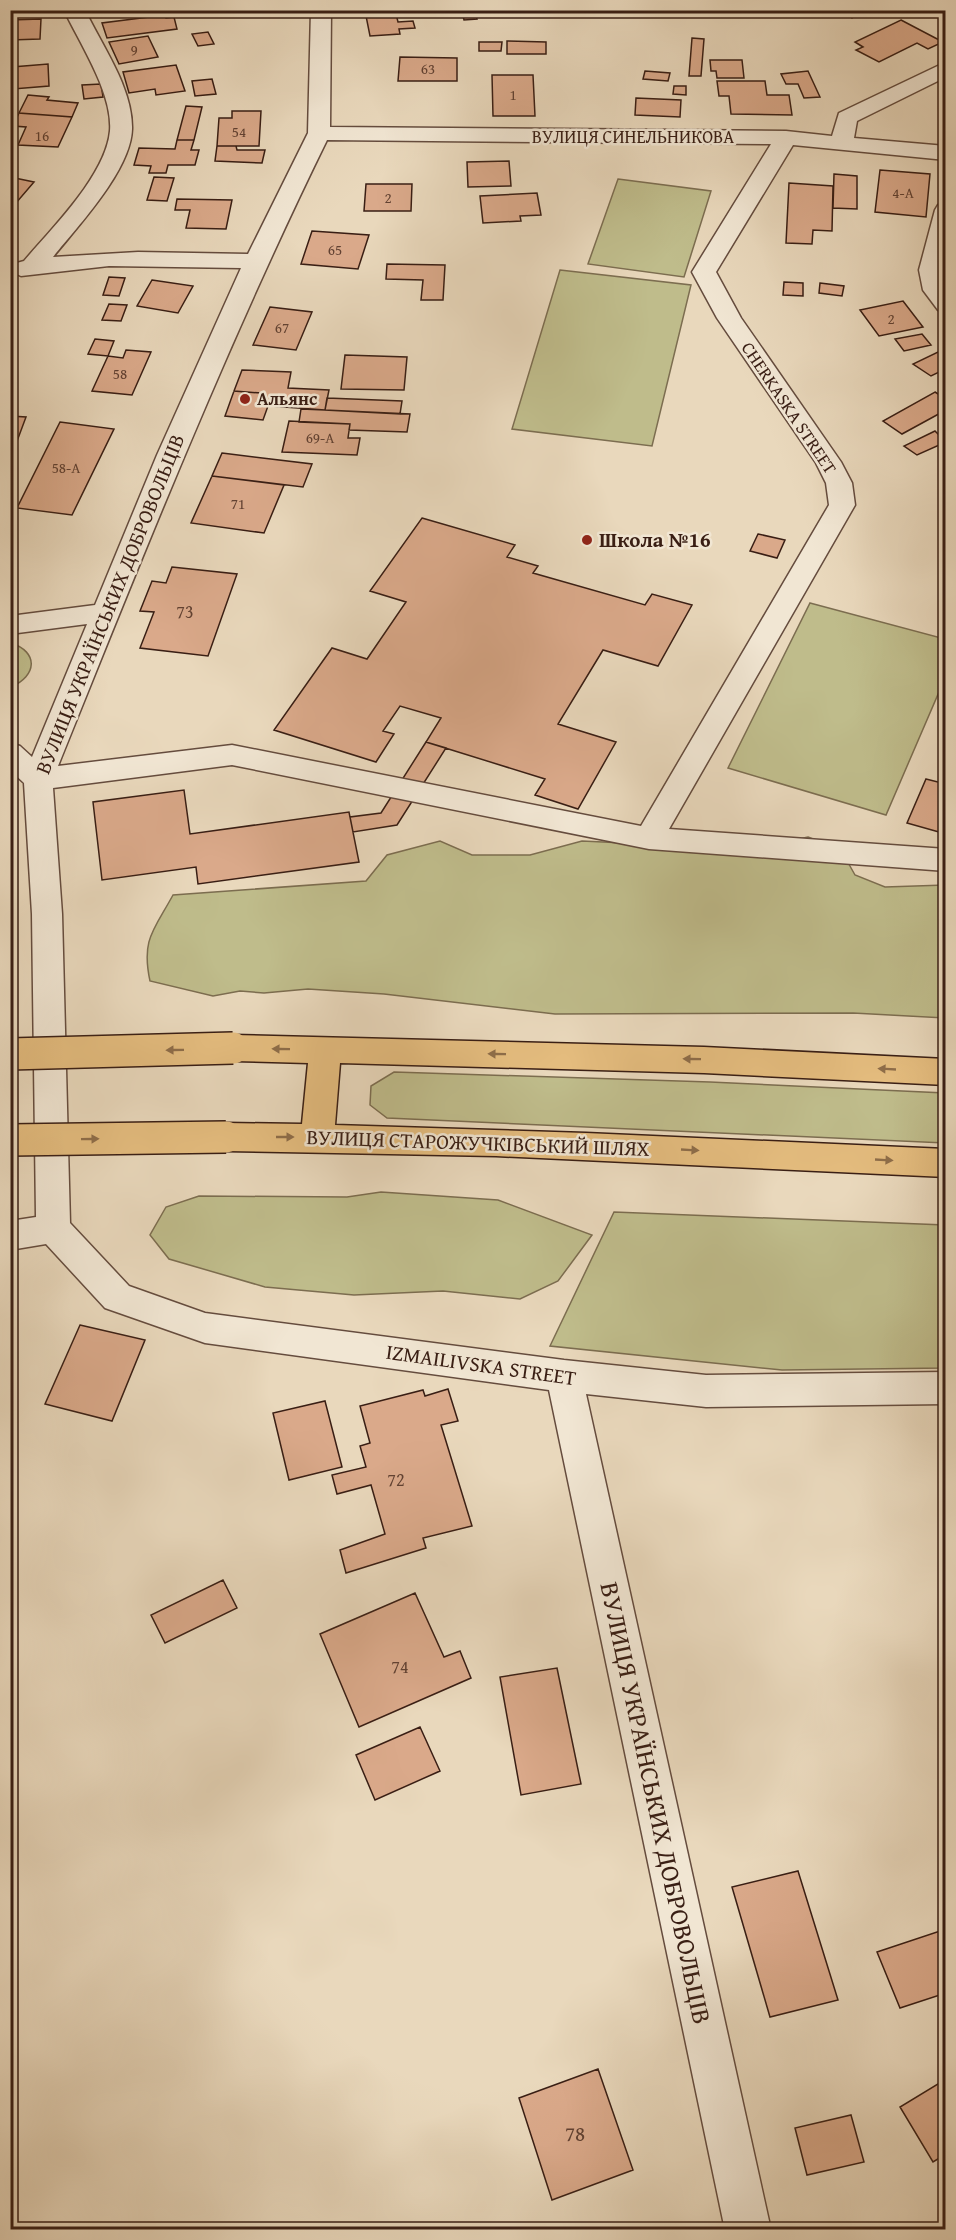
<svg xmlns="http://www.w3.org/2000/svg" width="956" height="2240" viewBox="0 0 956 2240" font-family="'Gentium Book Plus',serif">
	<rect width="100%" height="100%" fill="#e9d8bc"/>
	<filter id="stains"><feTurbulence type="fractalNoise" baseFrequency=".00333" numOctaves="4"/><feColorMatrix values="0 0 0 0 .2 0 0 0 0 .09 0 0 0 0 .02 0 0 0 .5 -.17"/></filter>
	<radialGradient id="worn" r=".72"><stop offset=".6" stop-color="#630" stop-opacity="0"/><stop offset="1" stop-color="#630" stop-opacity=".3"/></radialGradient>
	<path fill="#bfbc8b" stroke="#7c6d50" stroke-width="1.5" d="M618,179L711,191L684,277L588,264Z
		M560,270L691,285L652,446L512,429Z
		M810,603L945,639V678L886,815L728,768Z
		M11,643C39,652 37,676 11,687Z
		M808,837L841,850L855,875L885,887L945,885V1018L853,1013L555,1014L384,994L308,989L264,993L240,991L213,996L150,981C141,939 154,930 173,895L366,881L387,855L440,841L472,855H530L582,841L750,849Z
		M394,1072L710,1082L945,1093V1143L387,1118L370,1105L371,1086Z
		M381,1192L498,1200L592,1235L558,1281L520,1299L443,1291L354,1295L265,1287L169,1259L150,1235L166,1207L199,1196L347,1197Z
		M614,1212L945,1225V1368L782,1370L550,1346Z"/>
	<path fill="#daa98a" stroke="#391e14" stroke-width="1.5" d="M475,10L477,19L464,20L462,11Z
		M837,10H867L852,18Z
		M396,14L398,22L413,21L415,28L399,29L400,34L370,36L366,16Z
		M165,15L166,18L174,17L177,29L107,38L102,23Z
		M41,19L40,39L10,40V20Z
		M901,20L943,42L928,49L917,43L879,62L856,50L863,47L855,42Z
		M208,32L214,44L198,46L192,34Z
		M148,36L158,57L119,64L109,42Z
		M692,38L704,39L701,76H689Z
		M507,41L546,42V54H507Z
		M479,42H502L501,51H479Z
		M400,57L457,58V81H398Z
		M710,60H742L744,78H717L716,71H711Z
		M48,64L49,86L13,89L12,67Z
		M176,65L185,91L156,95L155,89L129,93L123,72Z
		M645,71L670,73L668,81L643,79Z
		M808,71L820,97L804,98L798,84H786L781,74Z
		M492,75H533L535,116H493Z
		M212,79L216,94L195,96L192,81Z
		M717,81H765L767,95H789L792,115L731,114L729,96H719Z
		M101,84L103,97L84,99L82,85Z
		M674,86H686V95L673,94Z
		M28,95L49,97L47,100L78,103L72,117L19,113Z
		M636,98L681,100L680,117L635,115Z
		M186,106L202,107L194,140H177Z
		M232,111H261L259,146H217L219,118H232Z
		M19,113L72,117L58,147L18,145L26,127L13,126Z
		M177,140H194L191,150H199L195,165H168L166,173H149L151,166L134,165L139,148L175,149Z
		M217,146H236L237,150H265L262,163L215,161Z
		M509,161L511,186L468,187L467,162Z
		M880,170L930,174L926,217L875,212Z
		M834,174L857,176V209L833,208Z
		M10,177L34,182L16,203L10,202Z
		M154,177L174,178L167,201L147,200Z
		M789,183L833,186L832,231L813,230L812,244L786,243Z
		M366,184H412L411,211H364Z
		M537,193L541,215L520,216L521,221L483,223L480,196Z
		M177,199L232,200L226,229L186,228L190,210H175Z
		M312,231L369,235L358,269L301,264Z
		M387,264L445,265L443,300H421L423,280L386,279Z
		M109,277L125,278L119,296L103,295Z
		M152,280L193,286L178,313L137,306Z
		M784,282L803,283V296L783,295Z
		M820,283L844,286L842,296L819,293Z
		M903,301L923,327L879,336L860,310Z
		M109,304L127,305L121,321L102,320Z
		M270,307L312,312L296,350L253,345Z
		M922,334L931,345L904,351L895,339Z
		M95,339L114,341L108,356L88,354Z
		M126,350L151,352L132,395L92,391L108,356L123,358Z
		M938,352L946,354V374L941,371L931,376L913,364Z
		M345,355L407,357L404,390L341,389Z
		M242,370L291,372L288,388L329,390L325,410L257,405L261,393L234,391Z
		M234,391L261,393L257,405L268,406L263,420L225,416Z
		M935,392L946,399V410L902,434L883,421Z
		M327,398L402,401L400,414L325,410Z
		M301,409L325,410L410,414L407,432L349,430L350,424L299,422Z
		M10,416L26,417L10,460Z
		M289,421L350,424L348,438H360L357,455L282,452Z
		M60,422L114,429L72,515L17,508Z
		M935,431L946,442L917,455L904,446Z
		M222,453L312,464L303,487L212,476Z
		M212,476L284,485L264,533L191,523Z
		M422,518L515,545L507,557L538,566L533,573L645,605L652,594L692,605L658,666L603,650L558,724L616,742L578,809L535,795L545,779L426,742L441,718L400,706L383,731L394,734L376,762L274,730L332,648L367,659L406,602L370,591Z
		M758,534L785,540L777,558L750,551Z
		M172,567L237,574L208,656L140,648L154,612L140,611L152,581L166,583Z
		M426,742L446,748L397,825L353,832L350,817L381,813Z
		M926,779L946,784V834L907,823Z
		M184,790L190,834L349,812L359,862L198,884L196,867L102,880L93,802Z
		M80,1325L145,1340L112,1421L45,1404Z
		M448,1389L458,1421L441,1425L472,1526L423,1538L426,1548L346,1573L340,1550L385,1534L371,1485L337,1494L332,1475L366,1467L360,1446L370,1443L360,1406L423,1390L425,1396Z
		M325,1401L342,1467L289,1480L273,1413Z
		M223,1580L237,1608L165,1643L151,1615Z
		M415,1593L444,1657L460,1651L471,1678L359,1727L320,1634Z
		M557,1668L581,1784L521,1795L500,1677Z
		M420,1727L440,1771L375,1800L356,1755Z
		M798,1871L838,2000L770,2017L732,1887Z
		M946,1929V1993L900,2008L877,1952Z
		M598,2069L633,2170L552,2200L519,2098Z
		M946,2079V2154L933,2162L900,2107Z
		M851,2115L864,2162L807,2175L795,2128Z"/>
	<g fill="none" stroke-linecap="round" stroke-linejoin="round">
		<defs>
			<path id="minor" d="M64,10H85C102,46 133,88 132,129C131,170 78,226 53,257L138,252L248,254L308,133L311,10H331L330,127L786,131L832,136L839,113L946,62V77L857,121L854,138L946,146V160L793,145L716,272L741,318L841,462L852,483L855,505L669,829L946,849V871L649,849L232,765L53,788L62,914L70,1223L129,1286L205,1313L564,1360L706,1375L946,1372V1404L706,1407L586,1394L771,2230H725L549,1390L205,1343L105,1308L46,1244L10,1250V1221L36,1217L32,914L24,783L10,770V743L20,746L32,757L87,624L10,634V616L95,605L157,455L241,268L109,266L21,276L10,271L13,264L24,261C52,228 106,175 110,131C113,93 80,44 64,10ZM327,140L771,144L692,272L717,318L816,463L826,483L829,505L641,826L232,745L58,766C143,555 227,344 327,140Z
				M946,203V259L943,270L946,312L938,310L923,290L919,270L935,210L938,205Z"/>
			<path id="major" d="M233,1035L704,1047L946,1059V1085L704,1073L340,1063L335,1125L586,1133L946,1149V1177L496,1156L226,1151L214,1147L209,1137L214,1127L226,1123L302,1124L308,1063L233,1061L222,1057L217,1048L222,1039Z"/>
		</defs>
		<use href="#minor" stroke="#654c3e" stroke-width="3"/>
		<use href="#major" stroke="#391e14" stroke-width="3"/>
		<use href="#minor" fill="#f1e6d3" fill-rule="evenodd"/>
		<use href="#major" fill="#e4bc7e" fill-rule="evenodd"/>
		<defs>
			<path id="major-bridge" d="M10,1054L233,1048
				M10,1140L226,1137"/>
		</defs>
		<use href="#major-bridge" stroke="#391e14" stroke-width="34" stroke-linecap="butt"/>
		<use href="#major-bridge" stroke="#e4bc7e" stroke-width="31"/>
	</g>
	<defs><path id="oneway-solid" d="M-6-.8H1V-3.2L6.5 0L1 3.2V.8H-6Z" transform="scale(1.5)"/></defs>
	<g fill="#8e6d49">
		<use href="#oneway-solid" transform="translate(281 1049) rotate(-179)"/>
		<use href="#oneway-solid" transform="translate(175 1050) rotate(179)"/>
		<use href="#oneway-solid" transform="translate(497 1054) rotate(-179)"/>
		<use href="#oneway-solid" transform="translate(692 1059) rotate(-179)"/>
		<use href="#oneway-solid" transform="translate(887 1069) rotate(-177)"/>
		<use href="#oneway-solid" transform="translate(285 1137)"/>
		<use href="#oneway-solid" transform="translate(90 1139) rotate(-1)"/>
		<use href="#oneway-solid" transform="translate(690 1150) rotate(3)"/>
		<use href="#oneway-solid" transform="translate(884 1160) rotate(3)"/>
	</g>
	<g fill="#8f2418" stroke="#f1e6d3" stroke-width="2">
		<circle cx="245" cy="399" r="6"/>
		<circle cx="587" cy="540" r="6"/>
	</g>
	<g text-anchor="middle" stroke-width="5" stroke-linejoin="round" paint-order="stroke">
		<g font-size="15" fill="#614132">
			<text x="134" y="55">9</text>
			<text x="428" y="74">63</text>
			<text x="513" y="100">1</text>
			<text x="239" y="137">54</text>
			<text x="42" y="141">16</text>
			<text x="903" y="198">4-А</text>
			<text x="388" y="203">2</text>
			<text x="335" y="255">65</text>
			<text x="891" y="324">2</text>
			<text x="282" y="333">67</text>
			<text x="120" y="379">58</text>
			<text x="320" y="443">69-А</text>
			<text x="66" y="473">58-А</text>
			<text x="238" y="509">71</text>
		</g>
		<g font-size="18" fill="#391e14" stroke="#f1e6d3">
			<text x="633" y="143">ВУЛИЦЯ СИНЕЛЬНИКОВА</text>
			<text transform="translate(789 408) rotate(56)" y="6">CHERKASKA STREET</text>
		</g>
		<g font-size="18" font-weight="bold" fill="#391e14" stroke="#f1e6d3" text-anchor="start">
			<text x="257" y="405">Альянс</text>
		</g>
		<g font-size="18" fill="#614132">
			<text x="185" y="618">73</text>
			<text x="396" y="1486">72</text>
			<text x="400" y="1673">74</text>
		</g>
		<g font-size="21" font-weight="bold" fill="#391e14" stroke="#f1e6d3" text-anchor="start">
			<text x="599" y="547">Школа №16</text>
		</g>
		<g font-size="21" fill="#391e14" stroke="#f1e6d3">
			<text transform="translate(110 604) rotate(-68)" y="7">ВУЛИЦЯ УКРАЇНСЬКИХ ДОБРОВОЛЬЦІВ</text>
			<text transform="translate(478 1143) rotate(2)" y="7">ВУЛИЦЯ СТАРОЖУЧКІВСЬКИЙ ШЛЯХ</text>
			<text transform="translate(481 1365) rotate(8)" y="7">IZMAILIVSKA STREET</text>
		</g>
		<g font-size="21" fill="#614132">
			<text x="575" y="2141">78</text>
		</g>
		<g font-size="26" fill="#391e14" stroke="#f1e6d3">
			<text transform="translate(656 1803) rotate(78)" y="9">ВУЛИЦЯ УКРАЇНСЬКИХ ДОБРОВОЛЬЦІВ</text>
		</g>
	</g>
	<rect width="956" height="2240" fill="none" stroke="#e9d8bc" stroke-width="36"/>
	<rect x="12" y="12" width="932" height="2216" fill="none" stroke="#391e14" stroke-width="3"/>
	<rect x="18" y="18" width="920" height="2204" fill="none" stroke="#391e14" stroke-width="1.5"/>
	<rect width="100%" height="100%" filter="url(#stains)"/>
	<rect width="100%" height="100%" fill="url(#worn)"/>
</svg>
